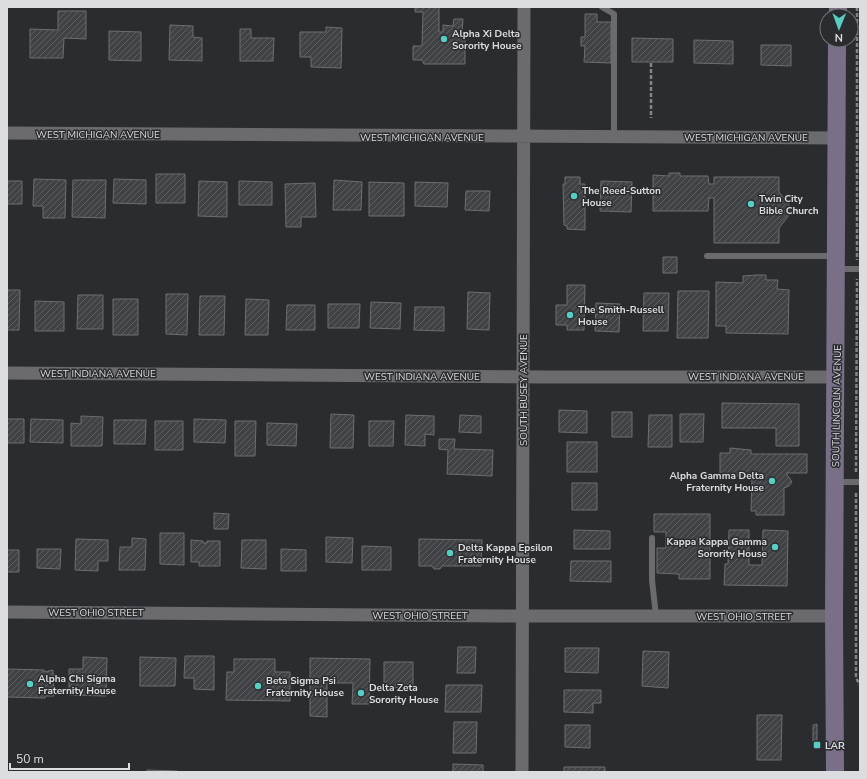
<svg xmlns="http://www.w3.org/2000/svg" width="867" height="779" viewBox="0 0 867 779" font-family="'Nunito Sans',sans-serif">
	<defs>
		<pattern id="building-hatch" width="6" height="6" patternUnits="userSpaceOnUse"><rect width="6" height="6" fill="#404246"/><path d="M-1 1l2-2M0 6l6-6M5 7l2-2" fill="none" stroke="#5b5d60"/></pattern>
	</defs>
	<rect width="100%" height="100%" fill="#2b2c30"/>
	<path fill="url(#building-hatch)" stroke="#6c6e72" d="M415,7H439V32H443V25L453,26L454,19H463L462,32H465V64H424L422,60H413V46H422L423,12H415Z
		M58,11H86V39L64,38L63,58H30V29L58,30Z
		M585,14H597V22H611V63L584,62L585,46H581V37H585Z
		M170,25L193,26V37L202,38V61L169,60Z
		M326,27L342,28L341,68L311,67V57H300V32H326Z
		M240,29H251V38H274L273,61H240Z
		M109,31L141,32V61L109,60Z
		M632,38L673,39V62H632Z
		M694,40L733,41V64L694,63Z
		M761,45H791V66L761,65Z
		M669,173H680V176H708L709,184H714V177H779V192L793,210L779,228V243H714V198H709L708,211H653V175L669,176Z
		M156,174H185V203H156Z
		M565,177H580V184H585V230L567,229V226L564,225L563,184H565Z
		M34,179L66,180L65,218H43V206H33Z
		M114,179L146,180V204L113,203Z
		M73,180H106L105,218L72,217Z
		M334,180L362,182L361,210H333Z
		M7,181H22V204H7Z
		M199,181L227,182V217L198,216Z
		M239,181L272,182V205H239Z
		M601,181L632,182L631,212L600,211Z
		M369,182L404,183V216H369Z
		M415,182L448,183L447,207L415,206Z
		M315,183L316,217H301V227H286L285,184Z
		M466,191H490L489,211L465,210Z
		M663,257H677V273H663Z
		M756,275H766V280H778L777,289L789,290L788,334L726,333V326H716V282L743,283V276Z
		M567,285H585L584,330H567V325H556V305H567Z
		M7,290H20L19,330H7Z
		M678,291H709L708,338H677Z
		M468,292L490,293L489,330L467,329Z
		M644,293H669L668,331H643Z
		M166,294H188L187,335L166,334Z
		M78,295H103V329H77Z
		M200,296H225L224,335H199Z
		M113,299H138V335H113Z
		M246,299L269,300L268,335H245Z
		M35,301L64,302V331H35Z
		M371,302L401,303L400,329L370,328Z
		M596,303L620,304L619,332L595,331Z
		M328,304H360L359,328H328Z
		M287,305H315V330H286Z
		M415,307H444V331L414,330Z
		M722,403L799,404V446H776V428H722Z
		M559,410L587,411V433L559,432Z
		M612,412H632V437H612Z
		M331,414L354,415L353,448H330Z
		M680,414H704L703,442H680Z
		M406,415L434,416V435L425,434V446L405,445Z
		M460,415L481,416V433L459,432Z
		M649,415H672V447H648Z
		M81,416L103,417L102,446H71V423L81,424Z
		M7,419H24V443H7Z
		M31,419L63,420V443L30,442Z
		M194,419L226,420L225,443L194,442Z
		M114,420H146L145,444H114Z
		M155,421H183V450H155Z
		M235,421H256L255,456H235Z
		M369,421H394L393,446H369Z
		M267,423L297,424L296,446L267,445Z
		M439,439H455L454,449L493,450L492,476L447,474L448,450L439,449Z
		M567,442H597V472H567Z
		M730,448L751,450V454H807V473H786L792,482L789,486L784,488V515H756V511H751L752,476H720V453H730Z
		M572,483H597V510H572Z
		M214,513L229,514L228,529H214Z
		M654,514H710V579H679V574L657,573V548H666V532H654Z
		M574,530L610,531V549H574Z
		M729,530H749V565H762L763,530L788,531L787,586L724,585L725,564H728Z
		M160,533H184V565L160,564Z
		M326,537L353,538L352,563L326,562Z
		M132,538L146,539L145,570H119L120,547H132Z
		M76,539L108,540V561H98V571L75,570Z
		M419,539L482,540L481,566H442L440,569H434L432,566H419Z
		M191,540L203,541V543H207V541H220V566H199V562H191Z
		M242,540H266V569L241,568Z
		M362,546L391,547V570H362Z
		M37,549H61L60,569L37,568Z
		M281,549L306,550V571H281Z
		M7,550H19V572H7Z
		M571,561H611V582L570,581Z
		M458,647H476L475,673H457Z
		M565,648H599L598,673L565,672Z
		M643,651L669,652L668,688L642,686Z
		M185,656H214V690L194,689V678H184Z
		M83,657L107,658L106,696L69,695V669H83Z
		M140,657L176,658L175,686H140Z
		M310,658L370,659L369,704H352L353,683H327V717L310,716Z
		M234,659H275V672H290V701L226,700L227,672H234Z
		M384,662H413V688L384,687Z
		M7,669L44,670V672L53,670L54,696H45V698L7,697Z
		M446,685H482L481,712H445Z
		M564,690H601V703H593V713L564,712Z
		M757,715H782L781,760H757Z
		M454,722H477L476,753H453Z
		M817,724V742H813V725Z
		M565,725H590V748L565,747Z
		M453,764L483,765V772H453Z
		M564,767H605V772H564Z
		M147,770L177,771V772H147Z"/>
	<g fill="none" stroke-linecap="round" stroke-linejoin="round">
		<path stroke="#838487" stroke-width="2.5" stroke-dasharray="4 2" stroke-linecap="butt" d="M857,7V260
			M651,63V118
			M856,472L857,279
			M856,493V678L860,685"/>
		<path stroke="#6a6a6f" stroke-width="6" d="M602,7L614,14V137
			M707,256H834
			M838,269H860
			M836,482H860
			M652,538V580L656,616"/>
		<path stroke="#6a6a6f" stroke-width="13" d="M7,133L837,138
			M7,373L545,377H836
			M7,612L503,616H834
			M522,772L524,7"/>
		<path stroke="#797088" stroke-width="18" d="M838,16V7
			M835,772L834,616L837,40"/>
	</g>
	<g fill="#56cec3" stroke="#2b2c30" stroke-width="1.5">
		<circle cx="444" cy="39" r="4"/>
		<circle cx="574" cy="196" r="4"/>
		<circle cx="751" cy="204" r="4"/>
		<circle cx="570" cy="315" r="4"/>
		<circle cx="772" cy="481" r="4"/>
		<circle cx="775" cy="547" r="4"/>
		<circle cx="450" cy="553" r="4"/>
		<circle cx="30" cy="684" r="4"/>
		<circle cx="258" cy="686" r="4"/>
		<circle cx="361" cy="693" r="4"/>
		<rect x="813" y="741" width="8" height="8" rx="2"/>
	</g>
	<g text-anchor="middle" stroke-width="3" stroke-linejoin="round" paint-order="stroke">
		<g font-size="10" font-weight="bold" fill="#dcdddf" stroke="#2b2c30" text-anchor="start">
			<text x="452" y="37">Alpha Xi Delta<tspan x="452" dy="12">Sorority House</tspan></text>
			<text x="582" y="194">The Reed-Sutton<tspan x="582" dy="12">House</tspan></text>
			<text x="759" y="202">Twin City<tspan x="759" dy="12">Bible Church</tspan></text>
			<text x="578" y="313">The Smith-Russell<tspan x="578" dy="12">House</tspan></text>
			<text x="764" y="479" text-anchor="end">Alpha Gamma Delta<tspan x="764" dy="12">Fraternity House</tspan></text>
			<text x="767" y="545" text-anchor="end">Kappa Kappa Gamma<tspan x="767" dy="12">Sorority House</tspan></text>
			<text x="458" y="551">Delta Kappa Epsilon<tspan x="458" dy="12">Fraternity House</tspan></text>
			<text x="38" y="682">Alpha Chi Sigma<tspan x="38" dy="12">Fraternity House</tspan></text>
			<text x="266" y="684">Beta Sigma Psi<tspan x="266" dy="12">Fraternity House</tspan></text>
			<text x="369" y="691">Delta Zeta<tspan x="369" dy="12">Sorority House</tspan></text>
			<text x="825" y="749">LAR</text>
		</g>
		<g font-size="10" fill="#dcdddf" stroke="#2b2c30">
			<text x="98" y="138">WEST MICHIGAN AVENUE</text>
			<text x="422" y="141">WEST MICHIGAN AVENUE</text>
			<text x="746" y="141">WEST MICHIGAN AVENUE</text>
			<text x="98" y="377">WEST INDIANA AVENUE</text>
			<text x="422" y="380">WEST INDIANA AVENUE</text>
			<text x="746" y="380">WEST INDIANA AVENUE</text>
			<text transform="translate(523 390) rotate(-90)" y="4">SOUTH BUSEY AVENUE</text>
			<text transform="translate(836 406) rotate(-89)" y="4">SOUTH LINCOLN AVENUE</text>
			<text x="96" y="616">WEST OHIO STREET</text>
			<text x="420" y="619">WEST OHIO STREET</text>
			<text x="744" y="620">WEST OHIO STREET</text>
		</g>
	</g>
	<rect width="867" height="779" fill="none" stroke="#dcdddf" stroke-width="16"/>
	<g transform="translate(839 28) rotate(181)"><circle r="19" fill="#2b2c30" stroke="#727376"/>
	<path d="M0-3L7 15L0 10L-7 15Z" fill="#56cec3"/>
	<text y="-6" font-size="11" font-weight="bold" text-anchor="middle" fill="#dcdddf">N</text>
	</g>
	<path d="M10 763v6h119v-6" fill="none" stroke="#dcdddf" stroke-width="2"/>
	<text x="16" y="763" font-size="12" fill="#dcdddf" stroke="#2b2c30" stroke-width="3" paint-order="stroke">50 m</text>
</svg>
